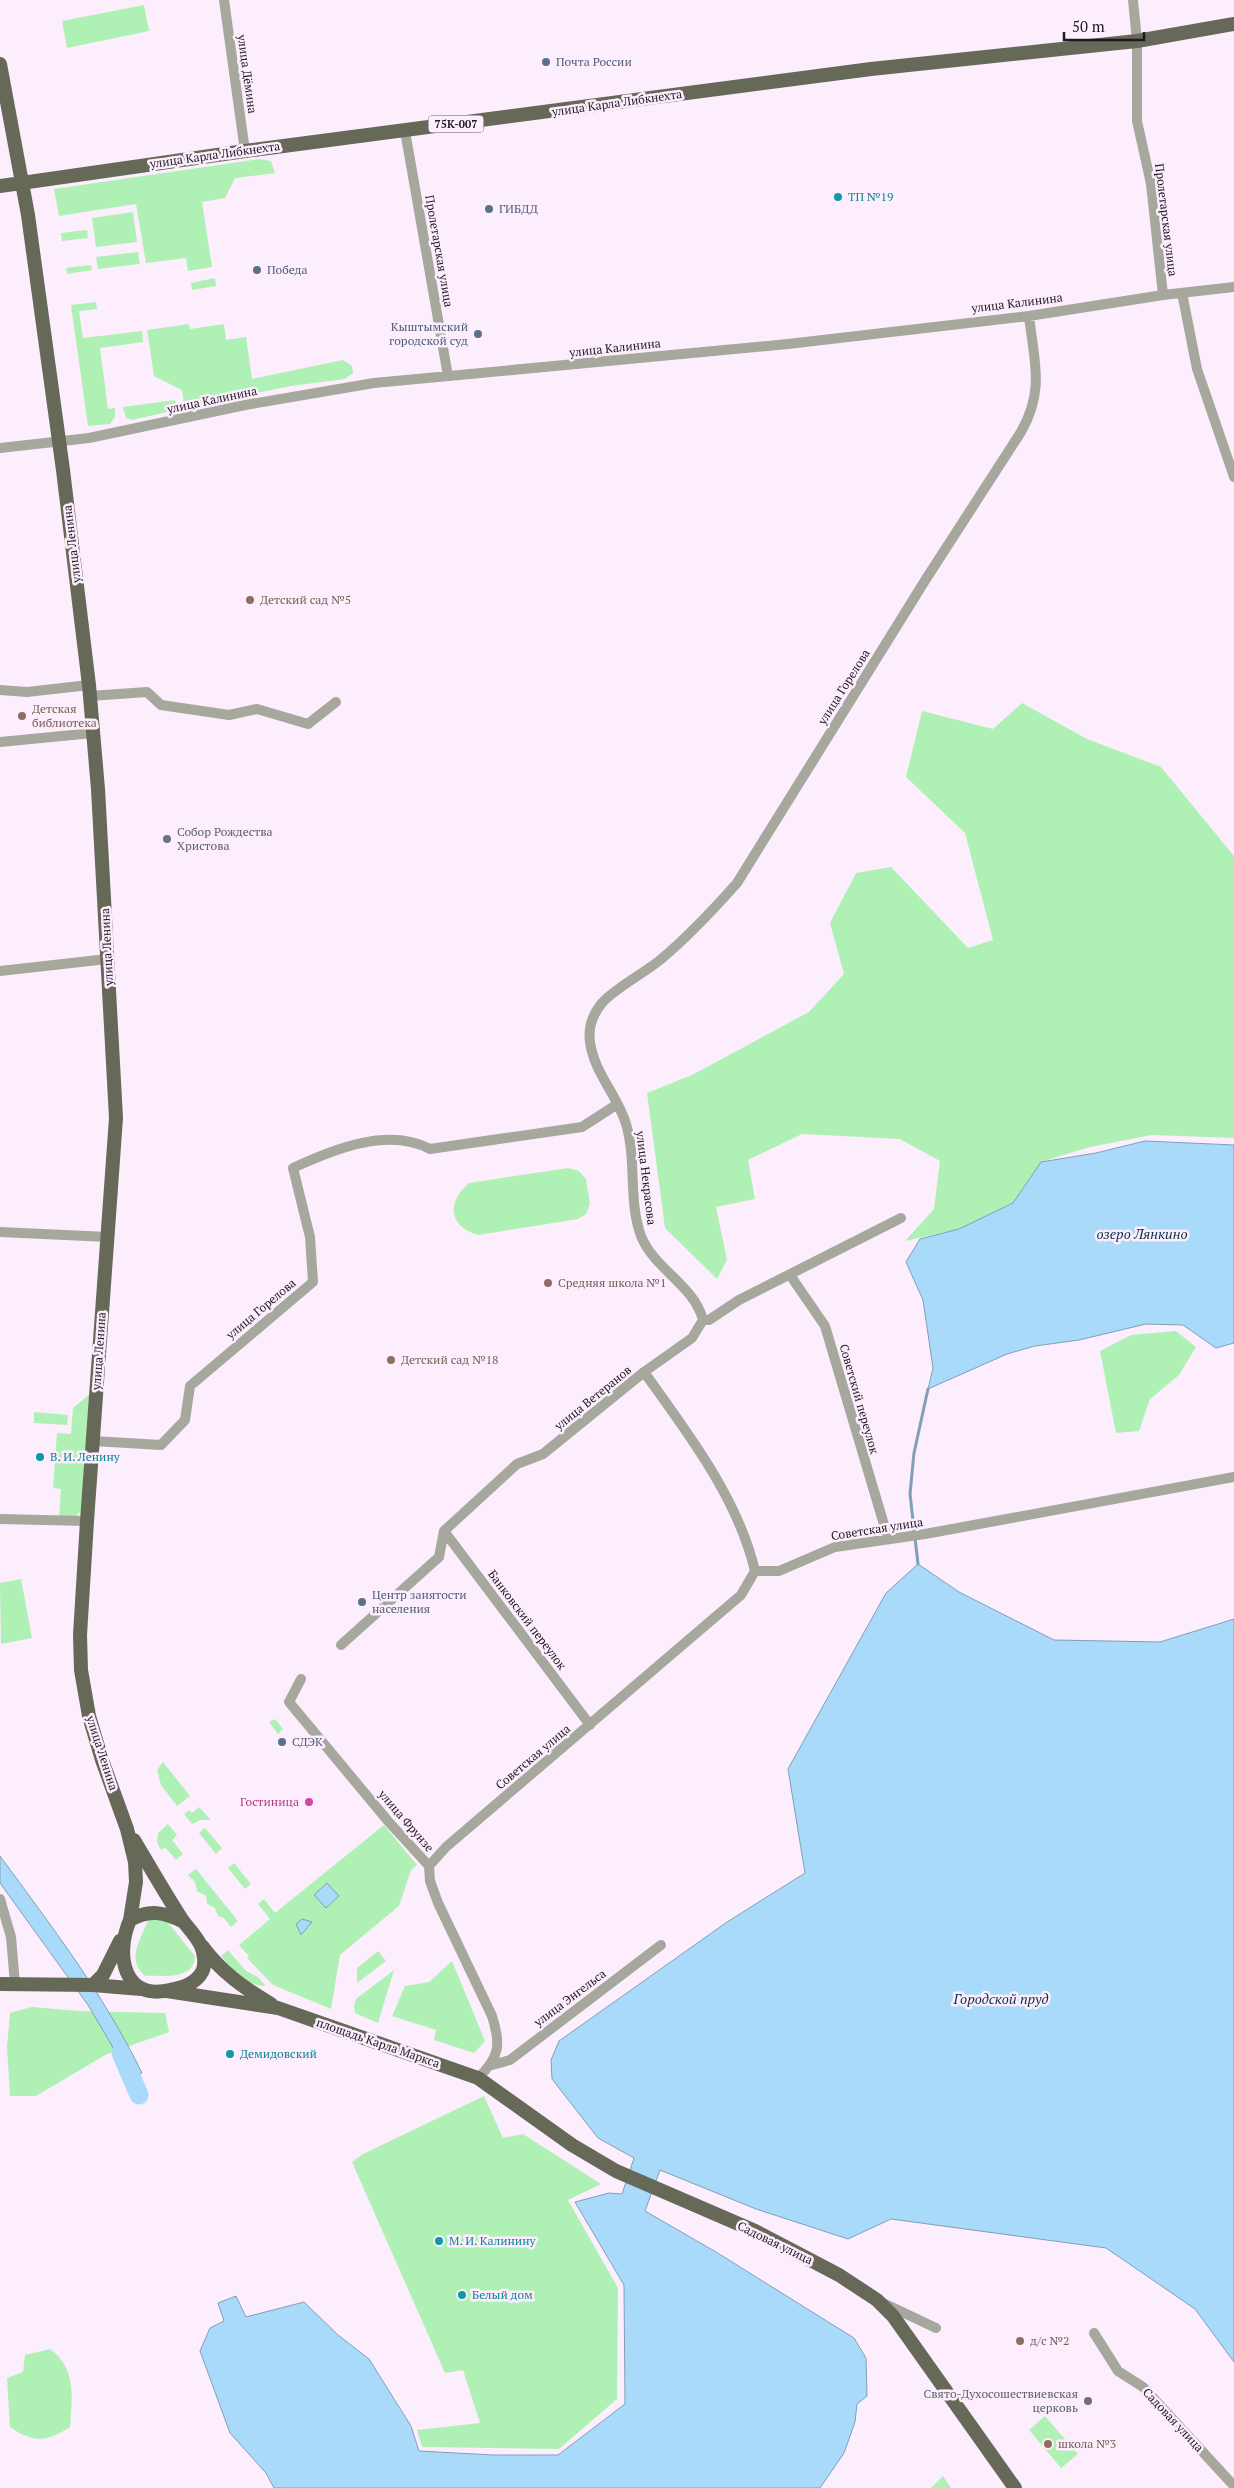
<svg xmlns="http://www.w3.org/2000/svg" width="1234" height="2488" viewBox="0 0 1234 2488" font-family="'PT Serif',serif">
	<rect width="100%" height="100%" fill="#fceefd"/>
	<path fill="#aff1b4" d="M144,5L149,31L67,48L62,21Z
		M259,159L271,161L275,173L235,178L225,198L202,202L212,267L188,271L186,258L146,263L136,204L59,216L54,189Z
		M133,212L137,242L96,247L92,218Z
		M87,230L88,238L62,241L61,233Z
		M138,252L140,264L98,269L96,257Z
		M91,265L92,270L67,274L66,268Z
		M215,278L216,286L192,290L191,283Z
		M96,302L97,309L79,311L83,338L142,331L143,342L100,348L108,409L115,408V417L110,424L88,426L71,305Z
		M189,324L190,329L224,324L226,340L246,337L252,379L343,360L352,366L353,373L345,379L291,386L187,407L184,404L182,390L154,376L147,330Z
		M175,400L176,404L171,411L132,420L126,418L123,407Z
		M1022,703L1087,739L1161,767L1234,856V1138L1152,1135L1090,1147L1041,1162L1013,1203L959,1229L905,1241L934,1209L940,1161L900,1139L802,1134L748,1160L755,1199L716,1207L727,1260L717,1279L665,1228L647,1093L692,1075L809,1012L844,974L830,923L856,873L891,867L968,948L993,940L965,833L906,777L922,711L993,729Z
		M568,1168L579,1171L586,1179L590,1204L586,1214L578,1219L478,1235C449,1227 446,1202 469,1183Z
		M1176,1331L1196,1347L1179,1375L1150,1399L1139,1431L1116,1433L1100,1351L1131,1335Z
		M90,1394L81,1511L76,1516L59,1517L61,1489L53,1488L57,1433L71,1434L73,1408Z
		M34,1412L68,1415L67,1425L34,1423Z
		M21,1579L32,1638L1,1644L0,1583Z
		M275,1719L283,1729L278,1734L269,1722Z
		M163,1762L190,1796L177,1806L161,1785L157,1770Z
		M199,1807L211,1820H201L192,1824L184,1814L189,1810L192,1813Z
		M168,1824L177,1835L172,1840L183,1854L176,1860L165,1847L161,1850L157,1842L158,1833Z
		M384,1825L417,1865L411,1870L399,1906L340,1955L331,2009L273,1985L247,1958L249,1956L239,1945L270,1919L258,1904L264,1899L275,1913Z
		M205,1828L222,1848L216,1854L199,1833Z
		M234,1863L251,1884L245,1889L228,1868Z
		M196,1869L238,1921L231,1927L224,1918L218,1916L215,1908L207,1904L206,1896L197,1891L195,1882L188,1875Z
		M153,1918L165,1919L195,1956C194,1981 163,1975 145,1976C126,1960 140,1940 148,1921Z
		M228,1950L246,1971L258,1977L266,1986C244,1985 234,1972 221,1956Z
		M378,1951L386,1961L357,1983V1968Z
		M452,1961L485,2041L474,2053L434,2040L436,2030L392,2016L405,1986L429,1982Z
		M394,1970L378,2023L355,2013L354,2006L356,1999Z
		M32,2007L79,2011L165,2013L169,2032L107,2054L36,2096H10L7,2047L10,2013Z
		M484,2096L503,2138L523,2134L601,2184L568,2200L618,2288L617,2399L559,2449L422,2447L417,2430L480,2423L463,2370L445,2373L352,2162L363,2154Z
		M50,2349C77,2369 72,2397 70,2427C47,2442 33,2443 10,2427L7,2378L23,2372L25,2355Z
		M1045,2416L1078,2454L1061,2468L1029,2430Z
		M943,2476L951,2488H931Z"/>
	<path fill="#aadafa" stroke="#80a0b8" d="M1145,1141L1234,1145V1343L1216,1348L1183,1325L1146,1324L1079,1340L1035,1346L1007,1354L928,1389L933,1368L923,1300L906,1262L920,1239L959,1229L1013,1203L1041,1162L1096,1153Z
		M918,1564L959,1592L1054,1640L1160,1642L1234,1619V2362L1195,2309L1106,2248L891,2219L848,2239L756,2209L660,2170L645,2211L716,2252L854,2338L866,2358L867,2396L857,2404L855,2422L844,2453L820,2488H274L266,2473L230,2433L200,2351L210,2328L224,2321L218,2303L236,2296L246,2317L304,2302L338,2335L369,2359L411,2426L419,2451L493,2455H558L625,2404L624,2285L575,2202L609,2193L622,2194L634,2158L598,2138L552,2079L551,2060L559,2041L727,1922L805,1873L788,1769L886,1593Z
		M0,1856C52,1927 103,1993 142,2073L126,2078L111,2044L88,2005L0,1883Z
		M327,1883L339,1896L326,1908L314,1895Z
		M302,1919L312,1922L301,1935L296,1924Z"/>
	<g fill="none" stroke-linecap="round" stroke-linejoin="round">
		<path stroke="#80a0b8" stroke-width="3" d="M918,1564L910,1494L914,1453L928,1389"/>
		<path stroke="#aadafa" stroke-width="19" d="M121,2053L139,2095"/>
		<path stroke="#a6a89e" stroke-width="10" d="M224,0L245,151
			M1133,0L1137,41V121L1151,184L1163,295
			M405,131L448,376
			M1182,293L1197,369L1234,477
			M0,448L89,438L245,405L374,383L788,344L1029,316L1163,295L1234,287
			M0,690L27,692L89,685
			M90,696L147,692L161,705L229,715L257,709L308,724L336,702
			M0,742L93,733
			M0,971L107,959
			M0,1232L108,1237
			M790,1275L825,1326L888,1538
			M703,1320C694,1285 654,1269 641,1236C628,1201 637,1160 626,1124C618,1096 594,1073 590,1042C588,1028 593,1014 602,1003C615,988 643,974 660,960C688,937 713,910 737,883L926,579L1021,432C1045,390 1034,361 1029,316
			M703,1320H709L739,1300L901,1218
			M644,1372C687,1432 738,1498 755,1571
			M93,1441L161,1445L185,1420L190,1386L313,1282L310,1237L293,1168C334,1149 388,1127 430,1149L582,1127L616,1105
			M0,1519L87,1521
			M444,1531L590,1725
			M755,1571H779L835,1547L925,1534L1234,1477
			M341,1645L439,1557L444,1531L517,1464L543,1454L644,1372L692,1338L703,1320
			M301,1679L289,1702L388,1821L429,1866L430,1881L438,1903L492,2016C501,2044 500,2057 478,2078
			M429,1866L446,1847L741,1595L755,1571
			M0,1899L11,1937L15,1984
			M492,2065L510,2060L661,1945
			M883,2303L936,2328
			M1094,2333L1118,2371L1143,2387L1234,2486"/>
		<path stroke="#666958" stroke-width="14" d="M0,64L28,215L63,470L89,685L98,789L116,1118L87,1521L80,1635L81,1670L89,1716L102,1760L127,1829L135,1862L136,1882L130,1920
			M0,186L245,151L871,69L1137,41L1234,24
			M134,1840C150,1867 166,1895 183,1921C189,1929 197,1937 201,1946C204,1953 206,1965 202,1972C196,1983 182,1988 170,1990C123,2001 115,1954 130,1920C149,1909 164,1912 184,1922
			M202,1946C221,1972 244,1988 271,2004
			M0,1984L93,1985L141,1989
			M93,1985L103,1975L120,1941
			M167,1991L278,2008L478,2078L572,2145L616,2171L755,2231L839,2275L877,2300L893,2316L1015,2488"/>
	</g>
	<g fill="#5c6f8a" stroke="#fceefd" stroke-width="2">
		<circle cx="546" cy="62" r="5"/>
		<circle cx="489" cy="209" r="5"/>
		<circle cx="257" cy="270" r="5"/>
		<circle cx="478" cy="334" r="5"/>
		<circle cx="362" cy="1602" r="5"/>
		<circle cx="282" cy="1742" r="5"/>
	</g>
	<g fill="#0f9aa8" stroke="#fceefd" stroke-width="2">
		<circle cx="838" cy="197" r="5"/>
		<circle cx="40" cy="1457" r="5"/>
		<circle cx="230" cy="2054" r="5"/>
		<circle cx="439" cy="2241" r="5"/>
		<circle cx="462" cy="2295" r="5"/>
	</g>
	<g fill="#8d6e63" stroke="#fceefd" stroke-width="2">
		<circle cx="250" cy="600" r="5"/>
		<circle cx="22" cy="716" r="5"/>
		<circle cx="548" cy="1283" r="5"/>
		<circle cx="391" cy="1360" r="5"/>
		<circle cx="1020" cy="2341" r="5"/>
		<circle cx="1048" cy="2444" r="5"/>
	</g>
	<g fill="#6b7280" stroke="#fceefd" stroke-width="2">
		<circle cx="167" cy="839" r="5"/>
		<circle cx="1088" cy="2401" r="5"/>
	</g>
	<circle fill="#d1479c" stroke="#fceefd" stroke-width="2" cx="309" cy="1802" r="5"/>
	<g text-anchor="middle" stroke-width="5" stroke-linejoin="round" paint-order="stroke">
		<rect fill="#fceefd" stroke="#615862" stroke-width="1" x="428.5" y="115.5" width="55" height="17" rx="4"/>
		<g font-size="11" font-weight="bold" fill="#1e181f">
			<text x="456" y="128">75К-007</text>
		</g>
		<g font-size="12" fill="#4e5e75" stroke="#fceefd" text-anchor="start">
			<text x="556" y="66">Почта России</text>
			<text x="499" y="213">ГИБДД</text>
			<text x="267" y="274">Победа</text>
			<text x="468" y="331" text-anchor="end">Кыштымский<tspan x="468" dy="14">городской суд</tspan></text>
			<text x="372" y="1599">Центр занятости<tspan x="372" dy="14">населения</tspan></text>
			<text x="292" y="1746">СДЭК</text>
		</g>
		<g font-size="12" fill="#1e181f" stroke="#fceefd">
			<text transform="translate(247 74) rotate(82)" y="4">улица Дёмина</text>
			<text transform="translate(617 103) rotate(-8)" y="4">улица Карла Либкнехта</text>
			<text transform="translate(215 155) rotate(-8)" y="4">улица Карла Либкнехта</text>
			<text transform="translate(1166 220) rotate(83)" y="4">Пролетарская улица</text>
			<text transform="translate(439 251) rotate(80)" y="4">Пролетарская улица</text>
			<text transform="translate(1017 303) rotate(-7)" y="4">улица Калинина</text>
			<text transform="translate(615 348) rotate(-6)" y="4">улица Калинина</text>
			<text transform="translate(212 400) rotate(-12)" y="4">улица Калинина</text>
			<text transform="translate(72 544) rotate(-97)" y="4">улица Ленина</text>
			<text transform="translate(844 687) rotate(-58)" y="4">улица Горелова</text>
			<text transform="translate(107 947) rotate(-93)" y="4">улица Ленина</text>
			<text transform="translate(646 1178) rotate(83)" y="4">улица Некрасова</text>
			<text transform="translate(261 1309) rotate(-40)" y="4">улица Горелова</text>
			<text transform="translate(99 1351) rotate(-86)" y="4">улица Ленина</text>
			<text transform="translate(593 1398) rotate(-39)" y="4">улица Ветеранов</text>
			<text transform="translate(859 1399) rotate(74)" y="4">Советский переулок</text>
			<text transform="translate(877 1529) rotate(-9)" y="4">Советская улица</text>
			<text transform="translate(527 1620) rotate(53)" y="4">Банковский переулок</text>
			<text transform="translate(102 1753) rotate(72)" y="4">улица Ленина</text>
			<text transform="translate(533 1757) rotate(-40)" y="4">Советская улица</text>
			<text transform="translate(406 1821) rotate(49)" y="4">улица Фрунзе</text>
			<text transform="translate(570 1998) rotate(-37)" y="4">улица Энгельса</text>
			<text transform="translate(378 2043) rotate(19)" y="4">площадь Карла Маркса</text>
			<text transform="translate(775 2243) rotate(26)" y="4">Садовая улица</text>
			<text transform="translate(1173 2420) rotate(47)" y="4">Садовая улица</text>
		</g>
		<g font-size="12" fill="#0d838f" stroke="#fceefd" text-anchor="start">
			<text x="848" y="201">ТП №19</text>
			<text x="50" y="1461">В. И. Ленину</text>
			<text x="240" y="2058">Демидовский</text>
			<text x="449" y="2245">М. И. Калинину</text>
			<text x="472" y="2299">Белый дом</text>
		</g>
		<g font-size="12" fill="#785e54" stroke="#fceefd" text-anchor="start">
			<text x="260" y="604">Детский сад №5</text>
			<text x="32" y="713">Детская<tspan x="32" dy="14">библиотека</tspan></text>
			<text x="558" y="1287">Средняя школа №1</text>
			<text x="401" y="1364">Детский сад №18</text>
			<text x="1030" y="2345">д/с №2</text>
			<text x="1058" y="2448">школа №3</text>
		</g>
		<g font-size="12" fill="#5b616d" stroke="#fceefd" text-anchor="start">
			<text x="177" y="836">Собор Рождества<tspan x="177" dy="14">Христова</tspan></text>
			<text x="1078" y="2398" text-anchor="end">Свято-Духосошествиевская<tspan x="1078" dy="14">церковь</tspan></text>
		</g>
		<g font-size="12" fill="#b23c85" stroke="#fceefd" text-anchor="end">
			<text x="299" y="1806">Гостиница</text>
		</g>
		<g font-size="14" font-style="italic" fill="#082f44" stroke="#fceefd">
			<text x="1142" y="1239">озеро Лянкино</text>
			<text x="1001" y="2004">Городской пруд</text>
		</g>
	</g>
	<path d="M1064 32v8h80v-8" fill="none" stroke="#1e181f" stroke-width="2.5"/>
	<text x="1072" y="32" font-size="15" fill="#1e181f" stroke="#fceefd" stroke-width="4" paint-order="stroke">50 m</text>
</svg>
